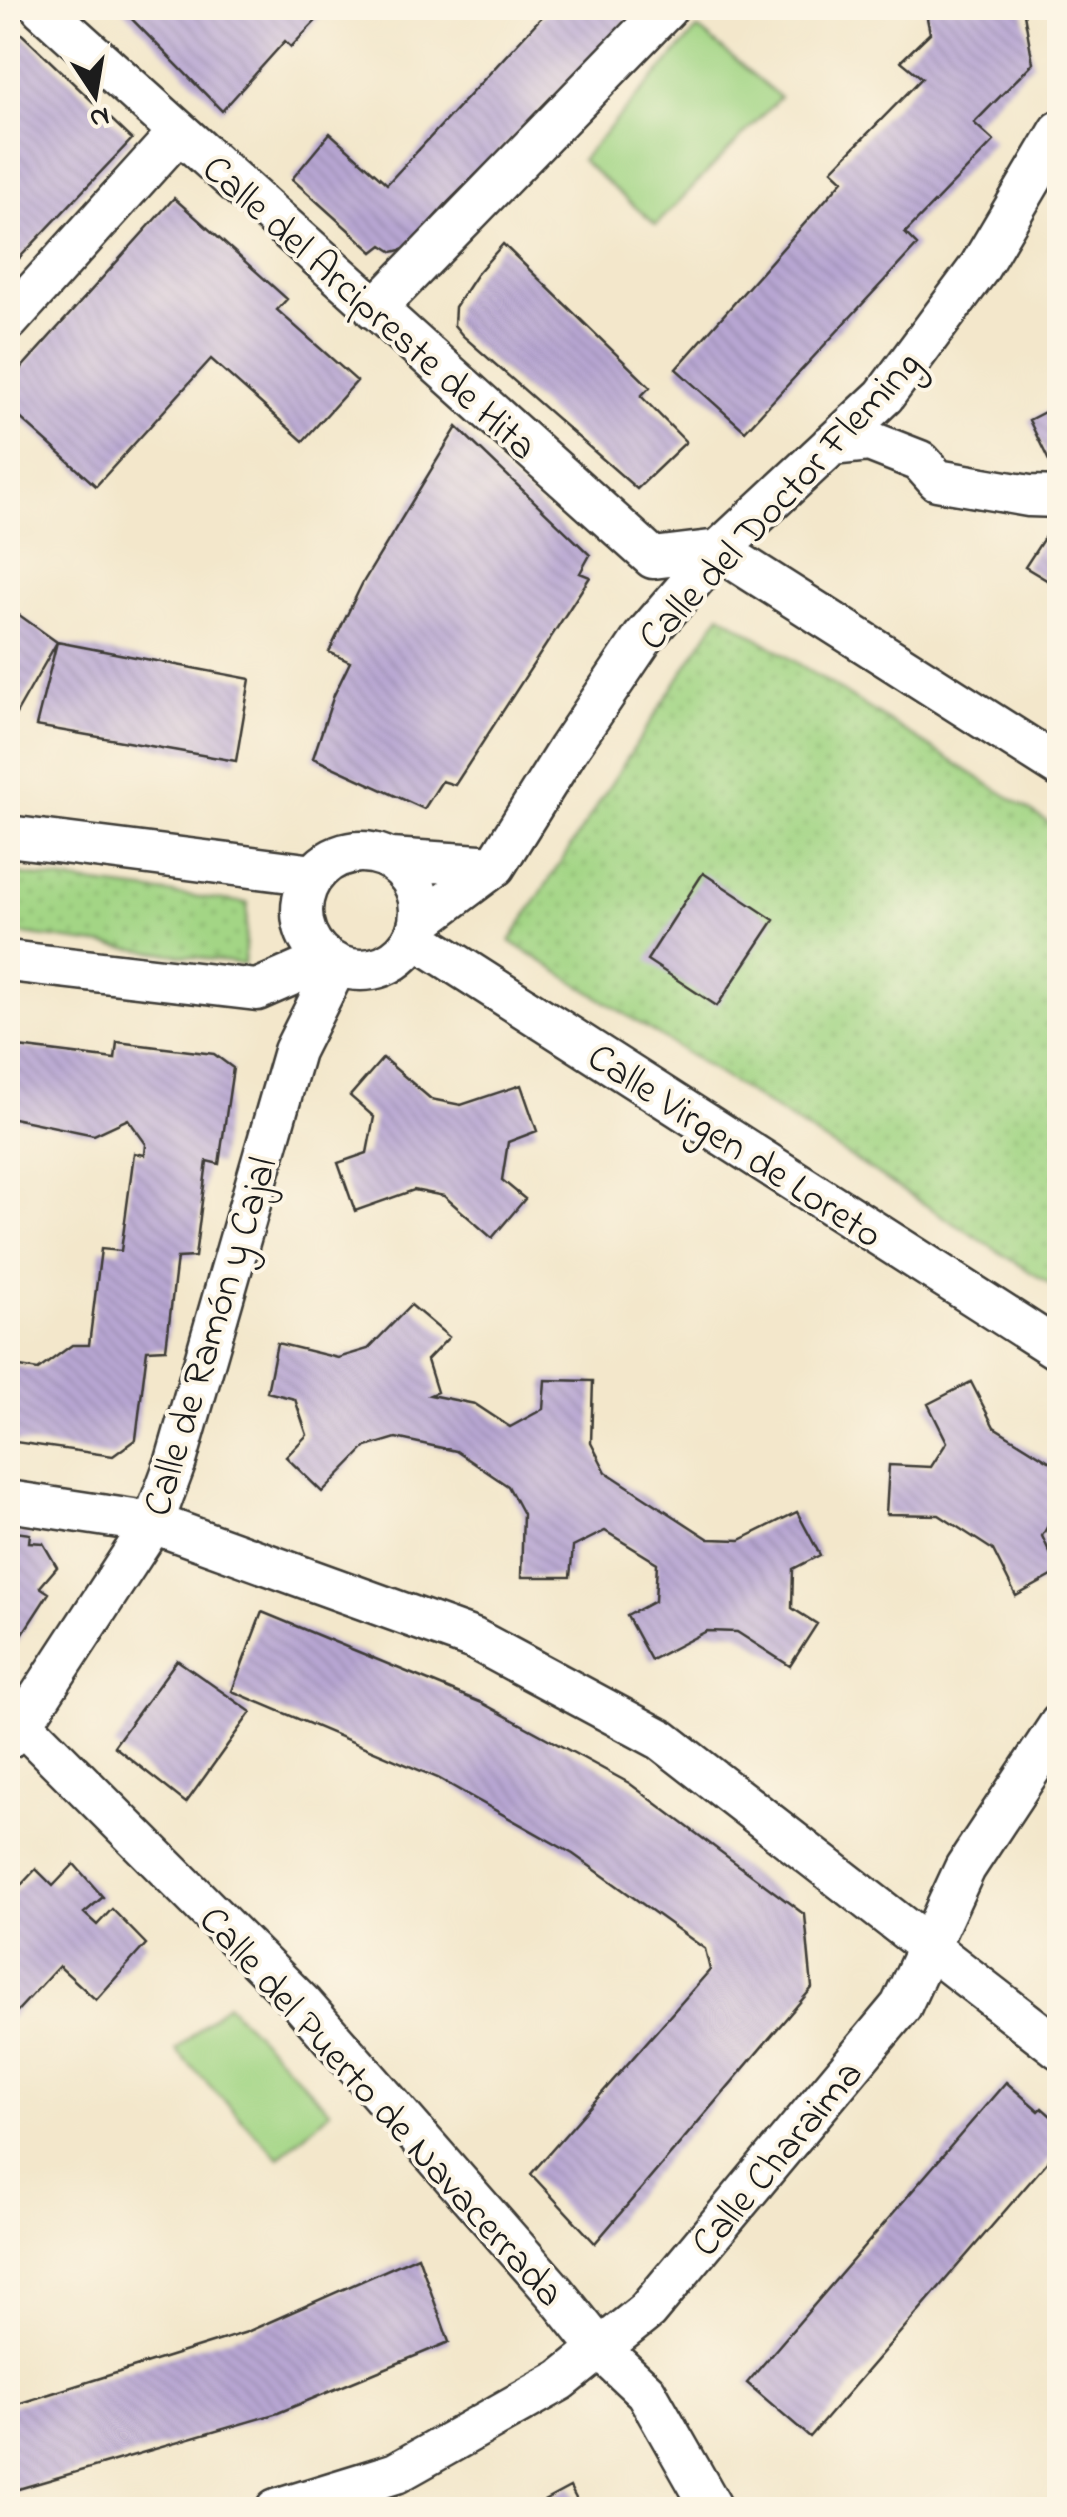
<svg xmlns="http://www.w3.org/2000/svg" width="1067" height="2517" viewBox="0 0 1067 2517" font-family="'Indie Flower',sans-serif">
	<defs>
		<pattern id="park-dots" width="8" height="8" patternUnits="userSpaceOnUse" patternTransform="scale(2.5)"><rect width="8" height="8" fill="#a3d585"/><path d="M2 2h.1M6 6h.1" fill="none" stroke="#8cb672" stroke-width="1.8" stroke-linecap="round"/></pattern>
		<pattern id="building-back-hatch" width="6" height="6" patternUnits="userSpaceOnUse" patternTransform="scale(2.5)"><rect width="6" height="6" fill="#b7a6d2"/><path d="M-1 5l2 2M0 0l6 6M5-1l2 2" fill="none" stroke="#9d8eb4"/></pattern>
	</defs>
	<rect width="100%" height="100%" fill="#fcf5e5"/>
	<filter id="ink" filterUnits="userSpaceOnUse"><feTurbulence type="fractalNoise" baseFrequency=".01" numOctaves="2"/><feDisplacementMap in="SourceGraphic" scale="20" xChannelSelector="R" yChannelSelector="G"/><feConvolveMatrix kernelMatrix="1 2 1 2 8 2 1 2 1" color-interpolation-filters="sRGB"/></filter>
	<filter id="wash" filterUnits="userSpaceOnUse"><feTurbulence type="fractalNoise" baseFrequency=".0048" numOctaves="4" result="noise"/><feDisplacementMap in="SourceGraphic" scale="40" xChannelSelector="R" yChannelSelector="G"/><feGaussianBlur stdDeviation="2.25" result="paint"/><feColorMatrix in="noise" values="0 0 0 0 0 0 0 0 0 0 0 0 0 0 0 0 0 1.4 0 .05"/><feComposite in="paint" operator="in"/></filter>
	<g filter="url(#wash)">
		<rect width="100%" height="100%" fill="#f3e7cb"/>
		<path fill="url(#park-dots)" stroke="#607850" stroke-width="2.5" d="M720,614L1059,829V1290L510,941Z
			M8,873L248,903L244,964L8,932Z"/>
		<path fill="#a3d585" stroke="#607850" stroke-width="2.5" d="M698,29L780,97L656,225L581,160Z
			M227,2004L330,2111L279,2158L176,2050Z"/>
		<g id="blocks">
			<path fill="url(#building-back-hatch)" d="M121,8H328L291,47L285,41L222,111Z
				M550,8H639L608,43L448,202L405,249L393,252L382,245L373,252L292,179L330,133L387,184Z
				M925,8H1023L1033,63L974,123L994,141L905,233L917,245L745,431L676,369L843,180L832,170L922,78L901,61L930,33Z
				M8,21L132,139L8,270Z
				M174,198L287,299L277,310L357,381L303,441L211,359L96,486L8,407V383Z
				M503,244L650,387L641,396L686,442L637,489L463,336L454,325L455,307L476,275Z
				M1060,404V466L1053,469L1029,420Z
				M457,427L590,555L580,573L590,577L455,785L442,781L424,809L313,758L334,695L350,662L329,652L362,584Z
				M1053,524L1060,532V588L1025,567Z
				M8,607L57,642L250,679L236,761L36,726L57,642L16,714L8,708Z
				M703,873L774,920L717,1006L647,960Z
				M117,1042L214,1054L233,1068L219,1164L207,1161L195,1257L177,1258L166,1349L147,1350L136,1439L113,1456L8,1441V1365L38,1370L72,1345H89L101,1249L121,1251L134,1153L145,1155L146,1144L128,1119L94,1135L8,1117V1065L15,1066L18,1047L115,1059Z
				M383,1058L431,1099L461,1105L521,1085L537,1131L508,1142L502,1180L525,1199L492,1238L444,1196L414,1190L355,1211L338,1163L367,1153L374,1117L350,1096Z
				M411,1305L449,1337L427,1360L437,1392L430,1395L475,1404L510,1427L543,1409L545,1380L593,1381L591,1443L606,1472L709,1539L740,1540L797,1512L820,1555L793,1569L792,1608L817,1624L790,1666L737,1632L707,1631L651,1660L627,1616L655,1601L657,1563L605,1531L573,1547L570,1577H521L523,1514L508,1486L456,1451L396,1438L366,1447L322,1492L286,1457L307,1435L295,1399L267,1392L277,1343L338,1358L368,1349Z
				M971,1382L994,1427L1049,1461L1060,1462V1510H1057L1042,1536L1059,1572L1016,1596L993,1550L939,1515L886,1514L889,1465L931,1467L947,1442L928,1404Z
				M8,1531L30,1534L29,1542L43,1543L57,1567L40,1587L49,1593L16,1644L8,1643Z
				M262,1612L482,1703L629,1783L805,1915L812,1988L595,2243L531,2174L710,1970L705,1949L573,1854L438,1778L232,1691Z
				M177,1660L251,1712L186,1803L114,1746Z
				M74,1864L103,1897L84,1913L97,1925L112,1909L146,1944L96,2000L59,1966L8,2021V1899L36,1869L53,1886Z
				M1006,2082L1039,2111L1042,2108L1060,2124V2147L810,2437L747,2383Z
				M418,2256L449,2342L278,2413L8,2492V2407L247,2332Z
				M570,2487L582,2510H527Z"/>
		</g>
	</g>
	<g filter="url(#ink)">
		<use href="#blocks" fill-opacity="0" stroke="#3c3a36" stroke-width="2.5"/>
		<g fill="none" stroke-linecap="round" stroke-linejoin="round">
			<defs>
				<path id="minor" d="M42,8L653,558L719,550
					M375,309L667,8
					M8,321L179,132
					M831,445L869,441L920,461L937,480L1029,496L1060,497
					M719,550L1060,767
					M8,836L314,875
					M302 911a59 59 0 1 1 118 0a59 59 0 1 1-118 0Z
					M390,859L495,866
					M419,923L495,866L568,749L643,638L719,550L884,396L979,268L1060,131
					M414,937L1060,1351
					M8,961L257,990L326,960
					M8,1501L153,1523L474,1639L662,1740L1060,2049
					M22,1724L303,2005L555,2293L600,2349L646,2392L713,2510
					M8,1738L22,1724L153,1523L176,1461L294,1051L337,965
					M276,2510L396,2473L561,2380L647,2311L901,2006L965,1868L1060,1724"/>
			</defs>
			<use href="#minor" stroke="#3c3a36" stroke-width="45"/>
			<use href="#minor" stroke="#fff" stroke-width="40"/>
		</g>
	</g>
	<g text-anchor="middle" stroke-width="8" stroke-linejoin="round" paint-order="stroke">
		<g font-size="40" fill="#1c1c1c" stroke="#fcf5e5">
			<text transform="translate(371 306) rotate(42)" y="14">Calle del Arcipreste de Hita</text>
			<text transform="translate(778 499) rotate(-47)" y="14">Calle del Doctor Fleming</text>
			<text transform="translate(736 1144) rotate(33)" y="14">Calle Virgen de Loreto</text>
			<text transform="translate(208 1336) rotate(-73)" y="14">Calle de Ramón y Cajal</text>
			<text transform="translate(383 2105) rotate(48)" y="14">Calle del Puerto de Navacerrada</text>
			<text transform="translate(775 2157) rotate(-50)" y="14">Calle Charaima</text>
		</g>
	</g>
	<rect width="1067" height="2517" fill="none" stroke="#fcf5e5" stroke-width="40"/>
	<g transform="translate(95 95) rotate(168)" stroke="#fcf5e5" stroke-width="8" paint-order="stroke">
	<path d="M0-8L18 38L0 25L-18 38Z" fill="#1c1c1c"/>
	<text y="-15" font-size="28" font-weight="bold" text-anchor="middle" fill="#1c1c1c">N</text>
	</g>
</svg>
